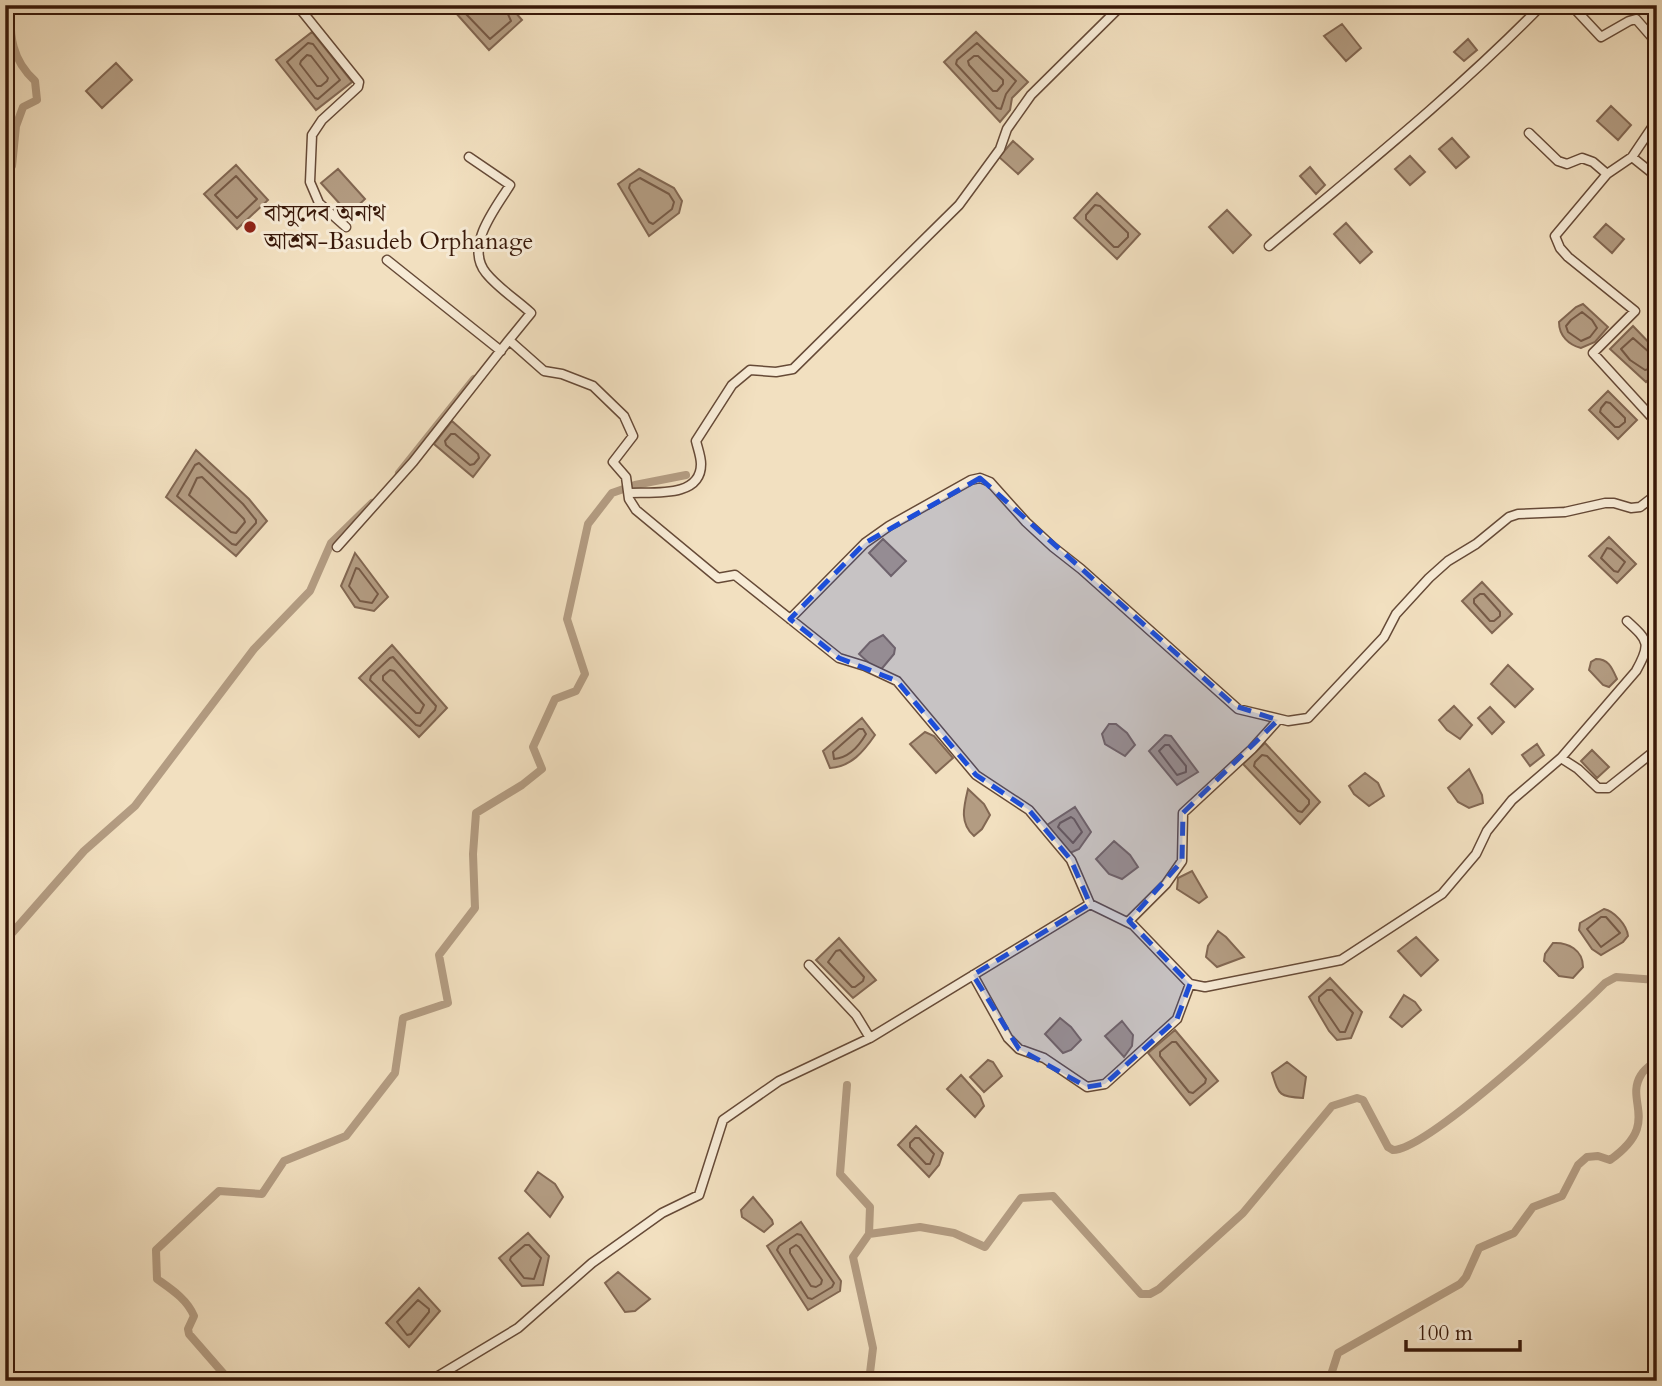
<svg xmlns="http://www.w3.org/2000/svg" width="1662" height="1386" viewBox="0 0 1662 1386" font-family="Cardo,'Noto Serif Bengali',serif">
	<rect width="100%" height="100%" fill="#f2e0c0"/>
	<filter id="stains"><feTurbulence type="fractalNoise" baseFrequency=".00286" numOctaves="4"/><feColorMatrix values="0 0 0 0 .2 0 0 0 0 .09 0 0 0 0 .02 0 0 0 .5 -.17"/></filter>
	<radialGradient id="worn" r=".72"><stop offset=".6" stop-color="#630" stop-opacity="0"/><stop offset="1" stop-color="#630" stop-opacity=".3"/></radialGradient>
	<path fill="#b39c82" stroke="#826752" stroke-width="2" d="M463,5H509L522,20L489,50L455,12Z
		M1342,24L1361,48L1346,61L1324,36Z
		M312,32L352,82L316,110L276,60Z
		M976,32L1028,82L1012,98L1010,110L1000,122L944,62Z
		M1468,39L1477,50L1464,61L1454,52Z
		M116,63L132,80L102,108L86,91Z
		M1611,106L1631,125L1618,140L1597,121Z
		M1452,138L1469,157L1456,168L1439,149Z
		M1013,141L1033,159L1018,174L999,157Z
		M1410,156L1425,172L1410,185L1395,169Z
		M236,165L268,200L237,229L204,194Z
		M1310,167L1325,185L1316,194L1300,176Z
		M338,169L365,199L349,214L321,183Z
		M639,169L674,188L682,201L679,213L649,236L618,184Z
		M1097,193L1140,234L1117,259L1074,218Z
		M1227,210L1251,235L1233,253L1209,227Z
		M1346,223L1372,252L1360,263L1334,234Z
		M1606,224L1624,239L1612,253L1594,237Z
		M1583,304L1608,327L1595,342L1581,348C1569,345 1559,336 1559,322L1576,307Z
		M1633,326L1657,351V371L1646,382L1610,349Z
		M1608,391L1637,420L1618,439L1589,410Z
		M452,421L490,455L473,477L434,444Z
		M196,450L249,499L267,521L236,556L166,497Z
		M1609,537L1636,564L1617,583L1589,556Z
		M883,539L906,561L891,576L869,553Z
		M355,553L388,597L374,611L355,607L341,586Z
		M1482,582L1512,614L1492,633L1462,601Z
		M883,635L895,648L894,654L879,672L859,654L870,642Z
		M392,645L447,708L419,737L359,678Z
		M1596,659C1609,659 1612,668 1617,679L1609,687L1603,685L1589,670L1591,662Z
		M1508,665L1533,689L1515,707L1491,684Z
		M1454,706L1472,725L1460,739L1447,730L1439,720Z
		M1490,707L1504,722L1492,734L1478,718Z
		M862,718L875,735C864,751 851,767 830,768L823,751Z
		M1109,724H1116L1127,733L1135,745L1125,756L1105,744L1102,734Z
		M925,732L934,736L953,758L936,773L910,744Z
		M1165,735L1171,736L1198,772L1177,785L1149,751Z
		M1265,743L1320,802L1300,824L1243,764Z
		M1537,744L1544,755L1530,766L1522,755Z
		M1592,750L1609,767L1597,778L1581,761Z
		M1469,769L1482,795L1483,803L1469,808L1458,802L1448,788Z
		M1365,773L1378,783L1384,796L1369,806L1354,794L1349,786Z
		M968,789L984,804L990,815L982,829L974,836C959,823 964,806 968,789Z
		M1075,807L1091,832L1079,849L1070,853L1047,825Z
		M1114,841L1130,855L1138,867L1122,879L1109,874L1096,859Z
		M1192,871L1207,897L1199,903L1177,889L1178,878Z
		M1604,909C1614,911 1627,925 1628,936L1623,942L1601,955L1592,949L1579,930L1580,923Z
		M1218,931L1226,937L1244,957L1217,967L1206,957L1208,946Z
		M1416,937L1438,960L1421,976L1398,951Z
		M839,938L876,980L853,998L816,960Z
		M1553,943C1568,942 1583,950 1583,967L1573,978L1559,976L1544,961L1545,954Z
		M1330,978L1362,1012L1351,1038L1337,1040L1329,1031L1309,997Z
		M1404,995L1415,1002L1421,1010L1402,1027L1390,1017Z
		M1060,1018L1071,1027L1081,1040L1071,1050L1063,1053L1045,1034Z
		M1122,1021L1133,1035L1132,1046L1124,1057L1105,1036Z
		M1175,1030L1218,1081L1190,1105L1148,1053Z
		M988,1060L993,1062L1002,1076L984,1092L970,1077Z
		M1287,1062L1306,1077L1303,1098C1279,1097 1279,1095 1272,1073Z
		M961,1075L980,1096L984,1106L975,1117L947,1089Z
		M916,1126L943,1153L939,1165L929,1177L898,1145Z
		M538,1172L555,1184L563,1197L550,1217L525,1191Z
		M753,1197L772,1220L773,1224L764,1232L742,1217L741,1210Z
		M801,1222L841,1281L840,1291L808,1310L767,1246Z
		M528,1233L549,1256L543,1285L522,1286L499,1258Z
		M618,1272L650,1299L635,1311L625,1312L605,1283Z
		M419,1288L440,1311L409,1347L386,1323Z"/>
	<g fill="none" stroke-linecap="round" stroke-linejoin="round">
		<path stroke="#765a46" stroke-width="2" d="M467,5L466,14L490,39L511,21L504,5
			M308,43L313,44L340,80L318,99L315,98L287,62Z
			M977,43L1016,81L1006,94L1001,109L997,108L956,64L957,60Z
			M307,55L311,56L328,78L327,81L321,86H317L300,64L301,61Z
			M974,56H978L1003,80V84L997,91H993L969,65L968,61Z
			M236,176L257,199L237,218L215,195Z
			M640,178L669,194L674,202L672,209L653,224L649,222L629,188L630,184Z
			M1095,205L1100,206L1128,233V237L1118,247H1114L1086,219V215Z
			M1582,312L1592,320L1597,328L1590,337L1581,341L1568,332L1566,326L1571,320Z
			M1657,355L1650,353L1633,338L1621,349L1630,360L1645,370L1657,367
			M1606,402L1610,403L1625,418V422L1619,427H1615L1600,412L1601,408Z
			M451,434H455L478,454L479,458L474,464L470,465L446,445L445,441Z
			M199,463L243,504L256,520V523L236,545L232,544L177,496L195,465Z
			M202,477L244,519L245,522L236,533L231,532L189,495L197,478Z
			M1607,548L1611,549L1625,562L1618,572L1614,571L1601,558Z
			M356,568L359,569L378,594L372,603L360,601L349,586Z
			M1480,594H1484L1500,612V616L1494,621H1490L1474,603V599Z
			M393,657L436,706L435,710L420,726L416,725L370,680L371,676L390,658Z
			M390,670L394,671L424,705L420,713H416L383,680V676Z
			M859,729H863L866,734C859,746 848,758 834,759L833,752Z
			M1165,745H1169L1186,766V772L1177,775L1159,751Z
			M1262,755L1267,756L1309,800V804L1302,812L1298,811L1254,766L1255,762Z
			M1071,817L1074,819L1082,832L1073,843L1058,827L1060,823Z
			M1601,917H1606L1620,933L1601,947L1587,929Z
			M840,950L864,977L863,981L855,987H852L828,962L836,951Z
			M1327,990H1332L1353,1013L1345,1032H1340L1319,1001V997Z
			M1172,1042H1176L1206,1079L1205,1083L1193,1093L1189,1092L1160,1056V1052Z
			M915,1138H919L934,1154L930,1164H926L910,1147V1143Z
			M797,1234L801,1235L834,1283L832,1287L812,1299L808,1298L777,1250L779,1246Z
			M525,1245H529L541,1258L534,1279L524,1278L510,1260L511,1257Z
			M796,1245L799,1247L822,1280L821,1284L816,1287L811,1286L790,1253V1249Z
			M418,1300L429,1309V1312L411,1334L407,1335L397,1322Z"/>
		<path stroke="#b39c82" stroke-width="8" d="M5,171L12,166L16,126L23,107L37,100L35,81C12,60 9,36 11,5
			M399,473L474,379
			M5,941L84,851L135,806L254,649L310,591L331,543L372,503
			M847,1085L840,1174L870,1207L869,1234L853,1257L873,1348L869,1381
			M869,1234L920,1227L954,1233L985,1247L1021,1198L1053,1196L1141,1294H1150L1159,1289L1243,1213L1332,1106L1357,1098L1363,1100L1388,1147L1393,1150C1428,1150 1574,1014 1605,983L1616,977L1657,980
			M230,1381L189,1334L188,1329L194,1316C187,1299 171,1289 157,1279L156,1250L219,1191L262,1194L284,1161L346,1136L395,1073L403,1018L448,1003L439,955L475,908L473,854L476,813L522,785L542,769L533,747L555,699L576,691L585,674L567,619L588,524L612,493L635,485L686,475
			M1329,1381L1338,1353L1460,1284L1466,1277L1479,1248L1514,1233L1533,1207L1562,1196L1578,1165L1587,1157L1598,1156L1610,1160C1662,1123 1624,1102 1641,1075C1644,1069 1652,1064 1657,1060"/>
		<defs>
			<path id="minor" d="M297,5L359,82L358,87L322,120L312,135L310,182L319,203L346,227
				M1571,5L1601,37L1629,21L1636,19L1657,43
				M1529,133L1558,161L1567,164L1582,158L1593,162L1607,174
				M469,157L510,185C496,208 464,246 486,273C498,288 517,300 531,313L509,340L544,371L562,374L593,386L624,416L633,436L613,462L626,477L629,499L636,510L718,578L735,575L839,658L865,666L897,681L976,775L1029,810L1071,860L1090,904
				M1632,157L1657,120
				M1657,177L1632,157L1607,174L1555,236L1560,248L1568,257L1635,311L1593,353L1657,423
				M1269,246C1362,168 1457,92 1542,5
				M387,260L501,351
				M630,493C654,492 701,498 701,464C701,457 698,449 696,441L732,385L750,370L776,372L793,369L959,205L1000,149L1007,129L1031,95L1122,5
				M337,547L413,462L509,340
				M790,619L865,543L889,526L971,480L980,478L990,482L1026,522L1053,547L1081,569L1238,709L1288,721L1308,718L1384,637L1396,614L1429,578L1448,561L1476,544L1509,517L1518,514L1565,512L1605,503H1614L1631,508L1640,507L1657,494
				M1561,758L1636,671C1651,644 1649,641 1627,621
				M1128,922L1166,884L1182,861L1183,813L1252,749L1278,720
				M809,965L856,1015L870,1038
				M973,975L1008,1038L1019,1049L1044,1058L1087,1087L1105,1084L1177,1019L1190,984
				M430,1381L518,1328L592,1263L662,1213L699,1195L723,1120L779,1081L870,1038L1090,904L1133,925L1190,984L1205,987L1341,960L1442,894L1476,854L1487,831L1512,800L1561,758L1578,769L1598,788H1608L1657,749"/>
		</defs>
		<use href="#minor" stroke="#664a37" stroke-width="11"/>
		<use href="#minor" stroke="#f7ebd6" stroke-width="8"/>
	</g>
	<path fill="#1d4ed8" fill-opacity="0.2" stroke="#1d4ed8" stroke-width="5" stroke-dasharray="14 9" stroke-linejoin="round" d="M980,478L1235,706L1278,720L1183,813L1182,861L1129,921L1190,984L1177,1019L1105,1084L1087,1087L1019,1049L973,975L1090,904L1071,860L1029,810L976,775L897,681L839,658L790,619L865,543Z"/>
	<circle fill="#8f2418" stroke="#f7ebd6" stroke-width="2.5" cx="250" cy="227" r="7"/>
	<g text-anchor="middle" stroke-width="6" stroke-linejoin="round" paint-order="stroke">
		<g font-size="24" fill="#381809" stroke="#f7ebd6" text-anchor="start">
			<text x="264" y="221">বাসুদেব অনাথ<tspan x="264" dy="28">আশ্রম-Basudeb Orphanage</tspan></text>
		</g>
	</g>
	<rect width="1662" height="1386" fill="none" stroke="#f2e0c0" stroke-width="28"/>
	<rect x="7" y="7" width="1648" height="1372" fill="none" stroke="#381809" stroke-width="3.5"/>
	<rect x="14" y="14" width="1634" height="1358" fill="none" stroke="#381809" stroke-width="2"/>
	<path d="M1406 1340v10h114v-10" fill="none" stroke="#381809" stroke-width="3.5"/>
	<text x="1417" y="1340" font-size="21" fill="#381809" stroke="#f7ebd6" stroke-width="5" paint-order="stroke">100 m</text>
	<rect width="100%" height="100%" filter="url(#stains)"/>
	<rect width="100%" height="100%" fill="url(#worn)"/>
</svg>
